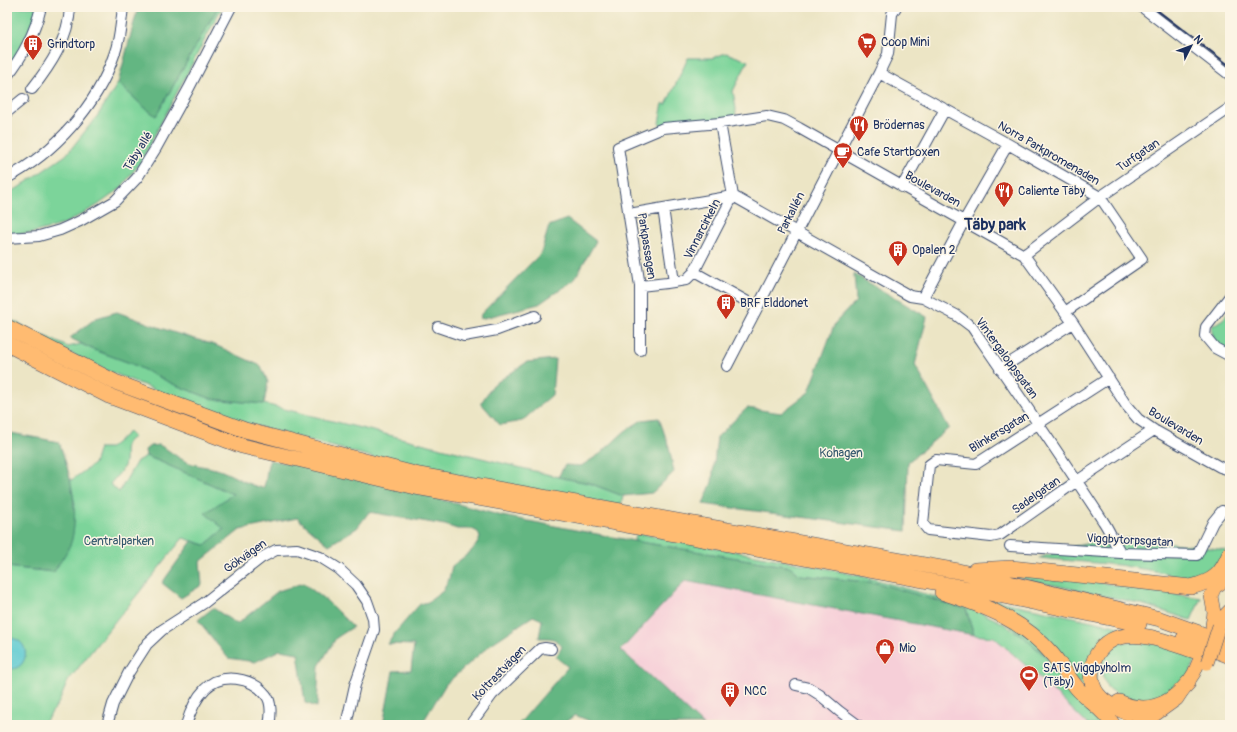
<svg xmlns="http://www.w3.org/2000/svg" width="1237" height="732" viewBox="0 0 1237 732" font-family="Pangolin,sans-serif">
	<rect width="100%" height="100%" fill="#fcf5e5"/>
	<filter id="ink" filterUnits="userSpaceOnUse"><feTurbulence type="fractalNoise" baseFrequency=".025" numOctaves="2"/><feDisplacementMap in="SourceGraphic" scale="8" xChannelSelector="R" yChannelSelector="G"/><feConvolveMatrix kernelMatrix="1 2 1 2 8 2 1 2 1" color-interpolation-filters="sRGB"/></filter>
	<filter id="wash" filterUnits="userSpaceOnUse"><feTurbulence type="fractalNoise" baseFrequency=".012" numOctaves="4" result="noise"/><feDisplacementMap in="SourceGraphic" scale="16" xChannelSelector="R" yChannelSelector="G"/><feGaussianBlur stdDeviation="0.9" result="paint"/><feColorMatrix in="noise" values="0 0 0 0 0 0 0 0 0 0 0 0 0 0 0 0 0 1.4 0 .05"/><feComposite in="paint" operator="in"/></filter>
	<g filter="url(#wash)">
		<rect width="100%" height="100%" fill="#ece5c5"/>
		<path fill="#f6cfd8" d="M685,580L974,635L989,638L994,637L1043,681L1088,725H703L621,650Z"/>
		<path fill="#7bd49a" stroke="#4b827c" d="M7,7H39L31,36L7,72Z
			M218,7H222L140,163L120,189L98,205L64,224L32,233L7,234V193L18,188L66,155L98,115L118,83L144,107L156,116Z
			M726,53L748,61L733,91L736,109L735,121L663,128L659,123L663,103L666,105L688,58H712Z
			M1230,311V351C1217,345 1211,340 1212,326L1223,319Z
			M7,318L68,347L81,344L92,349L130,363L173,384L212,399L264,404L558,477L589,483L623,496L621,506L398,464L241,422L166,394L108,371L7,323Z
			M129,432L134,437C120,444 128,455 124,466C121,472 114,479 110,484L119,492L137,461L146,456L161,462L233,494L224,529L205,545L183,538L125,610L120,615L68,681L59,702L43,725H7V567L54,572L75,505L70,481L94,464L99,448H110Z
			M637,533L829,569L877,580L969,607L1001,622L1024,637L1049,660L1074,693L1100,720L1103,725H1088L1043,681L994,637L974,635L966,609L877,583L800,575L791,567L634,541Z
			M1133,538L1226,550L1216,570L1191,582L1180,580L1166,573L1119,565L1039,558L1075,546L1106,540Z
			M1001,574L1052,575L1201,598L1191,620L1138,603Z
			M975,596L1148,633L1101,641L1093,695Z
			M1118,642H1151L1197,655L1189,676L1159,699L1137,702L1123,698L1107,687L1101,671L1102,658L1109,648Z"/>
		<path fill="#64b682" stroke="#407270" d="M138,7H218L156,116L144,107L118,83Z
			M567,219L596,241L574,280L539,304L480,319L481,314L541,253L549,226Z
			M854,274L927,317L915,365L949,428L908,462L906,531L703,504L712,482L717,437L747,408L781,413L809,392L835,323L856,301Z
			M117,312L172,332L215,345L261,366L268,382L264,404L212,399L173,384L130,363L92,349L70,338L96,318Z
			M555,359L552,395L522,421L500,425L481,403L493,385L527,362Z
			M659,418L669,447L674,472L652,493L623,496L589,483L558,477L565,465L581,466L600,454L625,431L642,420Z
			M11,433L59,442C70,473 79,507 72,539C70,549 59,563 54,572L7,567V436Z
			M159,445C168,449 175,456 183,460C196,467 209,466 222,471C237,477 247,485 263,488C268,480 265,469 270,460L339,472L502,516L634,541L791,567L800,575L877,583L966,609L974,635L685,581L621,650L703,725H599L575,715L561,725H518L568,667L556,657L562,647C556,637 550,638 539,638L542,620L533,616L491,644L446,684L421,725H383L393,671L411,670L414,645L388,644L394,634L420,604L428,602L443,591L449,579L452,566C462,558 475,551 480,538L478,532L472,529H457L445,525L369,512L357,528L329,545L297,518L240,530L200,562L202,585L181,598L162,583L192,541L205,545L224,529L205,513L233,494L161,462L146,456L145,450L150,446Z
			M303,583L327,601L353,627L336,638L319,666L317,707L305,703L298,653L280,650L255,662L228,658L198,620L213,608L237,624L278,591Z"/>
		<path fill="#5dcad1" stroke="#3c7c98" d="M7,638C33,637 30,672 7,669Z"/>
	</g>
	<g filter="url(#ink)">
		<g fill="none" stroke-linecap="round" stroke-linejoin="round">
			<defs>
				<path id="minor" d="M1142,7L1230,75
					M879,73L1008,144L1100,197L1142,259L1065,312
					M7,76C23,56 35,32 41,7
					M32,89C50,66 69,38 70,7
					M7,112L23,99
					M720,123L733,196L910,296L923,298L956,315L972,327C1016,391 1061,456 1103,521C1110,531 1114,543 1121,553
					M7,178C54,153 97,106 114,55C120,40 121,23 123,7
					M902,187L945,109
					M663,208L674,282
					M629,214L733,196
					M7,238L39,236L60,230L80,221L115,201L137,178L156,148L188,90L231,7
					M1024,255L1100,197L1230,108
					M694,272L757,307
					M640,286L667,283L686,280L694,272L733,196
					M1230,296L1206,327L1205,336L1215,348L1230,356
					M923,298L964,221L1008,144
					M438,327L464,336L497,330L535,316
					M640,350V286L618,147L663,128L720,123L767,116L784,120L799,128L1024,255L1073,323L1126,405L1138,419L1154,430L1220,467L1230,470
					M727,366L879,73L888,54L892,14L896,7
					M1000,369L1073,323
					M1109,378L976,464L936,460L929,465L923,524L928,530L991,537L1000,535L1077,481L1154,430
					M1010,546L1121,553L1197,555L1213,522L1222,511
					M796,685L809,688L820,695L839,711L858,725
					M107,725L113,704L129,672L147,644L162,630L204,603L261,558L276,550L297,549L320,557L339,569L356,585L367,601L373,618L374,630L355,685L346,725
					M186,725C190,712 195,699 205,689C221,672 252,677 266,695C272,702 271,716 269,725
					M470,725L492,695L540,649L545,648L551,649"/>
				<path id="major" d="M1212,625L1214,613L1211,596L1215,587L1220,584L1226,577L1230,558
					M1219,626L1225,615L1230,610
					M1137,716L1146,718L1152,717L1177,699L1194,673L1199,661"/>
				<path id="highway" d="M7,327L115,382L245,430L419,475L958,571L1160,619L1230,644
					M7,344L109,396L242,446L416,487L567,514L955,586L1139,624
					M975,570L1011,568L1191,587C1214,581 1221,575 1230,553
					M942,592C983,605 1023,620 1052,654C1061,665 1068,677 1077,688C1088,701 1105,710 1113,725
					M1184,638L1230,656
					M1119,702C1146,715 1170,705 1188,683
					M1128,713C1119,709 1109,706 1101,698C1081,679 1094,643 1120,637C1145,631 1172,644 1195,651"/>
			</defs>
			<use href="#minor" stroke="#3a4a6d" stroke-width="12"/>
			<use href="#major" stroke="#3a4a6d" stroke-width="14"/>
			<use href="#highway" stroke="#3a4a6d" stroke-width="16"/>
			<use href="#minor" stroke="#fff" stroke-width="10"/>
			<use href="#major" stroke="#ffbb71" stroke-width="13"/>
			<use href="#highway" stroke="#ffbb71" stroke-width="15"/>
			<path stroke="#1b2f5e" stroke-width="2" d="M1153,7L1230,66"/>
			<defs>
				<path id="major-bridge" d="M1207,663L1219,626"/>
			</defs>
			<use href="#major-bridge" stroke="#3a4a6d" stroke-width="14" stroke-linecap="butt"/>
			<use href="#major-bridge" stroke="#ffbb71" stroke-width="13"/>
		</g>
	</g>
	<defs>
		<symbol id="supermarket-pin" viewBox="-11 -11 22 30"><path d="M0 17L-7.5 6A9.5 9.5 0 1 1 7.5 6Z" fill="#c8321e" stroke="#fcf5e5"/><path d="M-6-5.5h2.5l.6 2H6L4.5 2H-2.5L-4.4-4H-6ZM-1.5 3.2a1.3 1.3 0 1 0 .1 0ZM3 3.2a1.3 1.3 0 1 0 .1 0Z" fill="#fff"/></symbol>
		<symbol id="building-pin" viewBox="-11 -11 22 30"><path d="M0 17L-7.5 6A9.5 9.5 0 1 1 7.5 6Z" fill="#c8321e" stroke="#fcf5e5"/><path d="M-4-6H4V6H1V3H-1V6H-4ZM-2.5-4.3h1.7v1.8h-1.7ZM.8-4.3h1.7v1.8H.8ZM-2.5-1h1.7V.8h-1.7ZM.8-1h1.7V.8H.8Z" fill="#fff"/></symbol>
		<symbol id="restaurant-pin" viewBox="-11 -11 22 30"><path d="M0 17L-7.5 6A9.5 9.5 0 1 1 7.5 6Z" fill="#c8321e" stroke="#fcf5e5"/><path d="M-5-6h1v4h1v-4h1v4h1v-4h1v5L-1.5 .5V6h-2V.5L-5-1ZM5-6V6H3V1.5H1.5Q1.5-4 5-6Z" fill="#fff"/></symbol>
		<symbol id="cafe-pin" viewBox="-11 -11 22 30"><path d="M0 17L-7.5 6A9.5 9.5 0 1 1 7.5 6Z" fill="#c8321e" stroke="#fcf5e5"/><path d="M-5.5-4.5H6V0H3Q3 3.5 0 3.5H-2.5Q-5.5 3.5-5.5 0ZM3-3.2v2h1.7v-2ZM-6 4.5H4V6H-6Z" fill="#fff"/></symbol>
		<symbol id="shop-pin" viewBox="-11 -11 22 30"><path d="M0 17L-7.5 6A9.5 9.5 0 1 1 7.5 6Z" fill="#c8321e" stroke="#fcf5e5"/><path d="M-5-2.5h2.3a2.7 3.5 0 0 1 5.4 0H5L5.5 6h-11ZM-1.5-2.5h3a1.5 2.3 0 0 0-3 0Z" fill="#fff"/></symbol>
		<symbol id="stadium-pin" viewBox="-11 -11 22 30"><path d="M0 17L-7.5 6A9.5 9.5 0 1 1 7.5 6Z" fill="#c8321e" stroke="#fcf5e5"/><path d="M0-5a6.5 5 0 1 0 0 10a6.5 5 0 1 0 0-10ZM-3.5-1.8h7v3.6h-7Z" fill="#fff"/></symbol>
	</defs>
	<g fill-rule="evenodd">
		<use href="#supermarket-pin" x="856" y="31" width="22" height="30"/>
		<use href="#building-pin" x="22" y="33" width="22" height="30"/>
		<use href="#restaurant-pin" x="848" y="114" width="22" height="30"/>
		<use href="#cafe-pin" x="832" y="141" width="22" height="30"/>
		<use href="#restaurant-pin" x="993" y="180" width="22" height="30"/>
		<use href="#building-pin" x="887" y="239" width="22" height="30"/>
		<use href="#building-pin" x="715" y="292" width="22" height="30"/>
		<use href="#shop-pin" x="874" y="637" width="22" height="30"/>
		<use href="#stadium-pin" x="1018" y="664" width="22" height="30"/>
		<use href="#building-pin" x="719" y="680" width="22" height="30"/>
	</g>
	<g text-anchor="middle" stroke-width="3" stroke-linejoin="round" paint-order="stroke">
		<g font-size="12" fill="#1b2f5e" stroke="#fcf5e5" text-anchor="start">
			<text x="881" y="46">Coop Mini</text>
			<text x="47" y="48">Grindtorp</text>
			<text x="873" y="129">Brödernas</text>
			<text x="857" y="156">Cafe Startboxen</text>
			<text x="1018" y="195">Caliente Täby</text>
			<text x="912" y="254">Opalen 2</text>
			<text x="740" y="307">BRF Elddonet</text>
			<text x="899" y="652">Mio</text>
			<text x="1043" y="672">SATS Viggbyholm<tspan x="1043" dy="14">(Täby)</tspan></text>
			<text x="744" y="695">NCC</text>
		</g>
		<g font-size="12" fill="#1b2f5e" stroke="#fcf5e5">
			<text transform="translate(138 151) rotate(-58)" y="4">Täby allé</text>
			<text transform="translate(1049 153) rotate(30)" y="4">Norra Parkpromenaden</text>
			<text transform="translate(1138 155) rotate(-34)" y="4">Turfgatan</text>
			<text transform="translate(933 189) rotate(29)" y="4">Boulevarden</text>
			<text transform="translate(791 213) rotate(-63)" y="4">Parkallén</text>
			<text transform="translate(702 229) rotate(-63)" y="4">Vinnarcirkeln</text>
			<text transform="translate(647 246) rotate(81)" y="4">Parkpassagen</text>
			<text transform="translate(1007 358) rotate(54)" y="4">Vintergaloppsgatan</text>
			<text transform="translate(1176 426) rotate(31)" y="4">Boulevarden</text>
			<text transform="translate(999 432) rotate(-31)" y="4">Blinkersgatan</text>
			<text transform="translate(1036 495) rotate(-35)" y="4">Sadelgatan</text>
			<text transform="translate(1130 540) rotate(3)" y="4">Viggbytorpsgatan</text>
			<text transform="translate(245 556) rotate(-35)" y="4">Gökvägen</text>
			<text transform="translate(499 673) rotate(-46)" y="4">Koltrastvägen</text>
		</g>
		<g font-size="12" fill="#33586d" stroke="#fcf5e5">
			<text x="841" y="457">Kohagen</text>
			<text x="119" y="545">Centralparken</text>
		</g>
		<g font-size="16" font-weight="bold" fill="#1b2f5e" stroke="#fcf5e5">
			<text x="995" y="230">Täby park</text>
		</g>
	</g>
	<rect width="1237" height="732" fill="none" stroke="#fcf5e5" stroke-width="24"/>
	<g transform="translate(1191 46) rotate(48)" stroke="#fcf5e5" stroke-width="3" paint-order="stroke">
	<path d="M0-3L7 15L0 10L-7 15Z" fill="#1b2f5e"/>
	<text y="-6" font-size="11" font-weight="bold" text-anchor="middle" fill="#1b2f5e">N</text>
	</g>
</svg>
